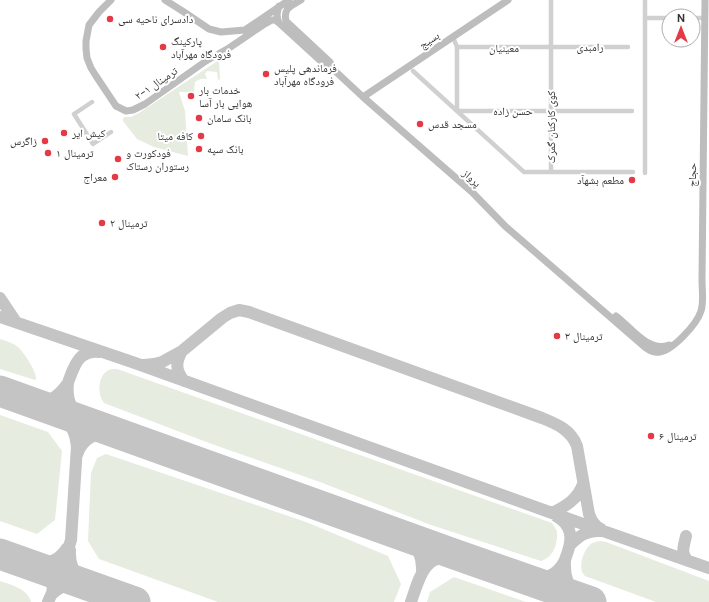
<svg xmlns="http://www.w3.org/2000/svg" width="709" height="602" viewBox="0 0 709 602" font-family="'DM Sans','Noto Naskh Arabic',sans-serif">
	<rect width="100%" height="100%" fill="#fff"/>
	<path fill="#e6ecdf" d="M219,60L220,79L218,80L217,72L207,71L205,74L207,79C202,78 199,79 195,82L194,92H179L185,111L188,156L154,147L137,139L123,121V119L124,117H131L139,113Z
		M0,339C6,341 13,343 18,347C23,351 37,372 36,379L35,380L0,369Z
		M117,369L552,523L557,531C558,543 554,557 541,561L431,525L320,482L209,443L104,403C97,395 98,377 107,371C110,369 113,369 117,369Z
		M0,415L48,432L62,451L55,520L37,534L0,521Z
		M106,454L306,522L388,556L401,584L394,602H218L99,559L88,541L91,473L97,458Z
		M600,541L606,542L709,581V602H656L585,576C577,569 583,550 591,544C593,542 597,542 600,541Z
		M454,577L526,602H427L430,592Z
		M0,581C12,585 28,589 31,602H0Z"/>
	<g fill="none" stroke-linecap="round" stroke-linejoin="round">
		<path stroke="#c4c4c4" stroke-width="12" d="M0,298L16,322
			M0,317L135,363L552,513L709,568
			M182,351C175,363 176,371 184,381
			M144,365L154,364L162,362L182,351L222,318L230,313L239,310L249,312L542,418C557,424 571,430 577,446L589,514C591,520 594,526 601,529
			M30,402C48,403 57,399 68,383C66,402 72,412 88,422
			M50,409L56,412L68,421
			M77,455C82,437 99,432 115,432
			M552,513C566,506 578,499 583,484
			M686,536C684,546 680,553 688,561
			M408,537C419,547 423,558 422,573
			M570,545C579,536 587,530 600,531
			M70,550C69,565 74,572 84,583
			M565,561C564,577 568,588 581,598
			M34,566C49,562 58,562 67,548
			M44,569C52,576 54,584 52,594C63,584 70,583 84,583
			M529,580C537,580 546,579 553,574C561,569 565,562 567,554C573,538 572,525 556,516
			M48,602L60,575L71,540L77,446C76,442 76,437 74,433C71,425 64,418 63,408C62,397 73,363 82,356C87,353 93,351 99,352
			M411,602C420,576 423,557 454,554"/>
		<path stroke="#c4c4c4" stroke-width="31" d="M0,391L454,554L591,602
			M0,554L135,602"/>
		<path stroke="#d0d0d0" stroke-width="4.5" d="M645,0V173
			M645,18H669
			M693,18H705
			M453,37L457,47V111H632
			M457,47H628
			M413,71L524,172H633
			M92,102L74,114L93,144L111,132
			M551,172V0"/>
		<path stroke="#bdbdbd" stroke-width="7" d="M111,0L99,12L89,25L86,41V49L87,58L91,68L96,76L116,106L126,111L133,110L145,104L206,61L229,48L263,25L272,20H275L279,23
			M165,0L184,12L209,29L221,32L245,30L289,0
			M301,0C291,6 283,8 286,21L330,62L334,70L363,97L472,192L505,226L646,348C650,351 655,353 660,352C673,350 697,324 701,311C704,301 702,291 702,280L705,0
			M279,6C277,13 276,16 279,23L325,65L334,70
			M363,97L508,0
			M616,316C631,327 648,353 669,345"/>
	</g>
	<g fill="#e63946" stroke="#fff" stroke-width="1.5">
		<circle cx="110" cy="19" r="4"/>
		<circle cx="163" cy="47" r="4"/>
		<circle cx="266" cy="74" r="4"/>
		<circle cx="191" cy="96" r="4"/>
		<circle cx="199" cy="118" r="4"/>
		<circle cx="420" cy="124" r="4"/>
		<circle cx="64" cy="133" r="4"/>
		<circle cx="201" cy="136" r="4"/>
		<circle cx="45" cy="141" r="4"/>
		<circle cx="199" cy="149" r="4"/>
		<circle cx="48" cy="153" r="4"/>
		<circle cx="118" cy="159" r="4"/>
		<circle cx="115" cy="177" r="4"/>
		<circle cx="632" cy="180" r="4"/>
		<circle cx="102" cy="223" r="4"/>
		<circle cx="557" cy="336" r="4"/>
		<circle cx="651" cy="436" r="4"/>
	</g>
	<g text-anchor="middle" stroke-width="4" stroke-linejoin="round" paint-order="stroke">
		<g font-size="11" fill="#333" stroke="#fff" text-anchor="start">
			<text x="118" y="23">دادسرای ناحیه سی</text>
			<text x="171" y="45">پارکینگ<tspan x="171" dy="13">فرودگاه مهرآباد</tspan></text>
			<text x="274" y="72">فرماندهی پلیس<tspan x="274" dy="13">فرودگاه مهرآباد</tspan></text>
			<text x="199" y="94">خدمات بار<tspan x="199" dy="13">هوایی بار آسا</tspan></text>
			<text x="207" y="122">بانک سامان</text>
			<text x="428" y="128">مسجد قدس</text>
			<text x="72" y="137">کیش ایر</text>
			<text x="193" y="140" text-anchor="end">کافه میتا</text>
			<text x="37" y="145" text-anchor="end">زاگرس</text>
			<text x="207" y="153">بانک سپه</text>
			<text x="56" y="157">ترمینال ۱</text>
			<text x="126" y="157">فودکورت و<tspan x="126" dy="13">رستوران رستاک</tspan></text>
			<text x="107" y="181" text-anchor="end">معراج</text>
			<text x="624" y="184" text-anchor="end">مطعم بشهآد</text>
			<text x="110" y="227">ترمینال ۲</text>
			<text x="565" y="340">ترمینال ۳</text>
			<text x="659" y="440">ترمینال ۶</text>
		</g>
		<g font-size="11" fill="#333" stroke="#fff">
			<text transform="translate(429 40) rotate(-34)" y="4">بسیج</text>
			<text x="590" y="51">رامبدی</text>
			<text x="504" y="52">معینیان</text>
			<text transform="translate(156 83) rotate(-34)" y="4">ترمینال ۱-۲</text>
			<text x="513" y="115">حسن زاده</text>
			<text transform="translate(551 127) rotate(-90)" y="4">کوی کارکنان گمرک</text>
			<text transform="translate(692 175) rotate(-89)" y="4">حجاج</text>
			<text transform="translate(472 178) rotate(42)" y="4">پرواز</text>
		</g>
	</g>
	<g transform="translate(681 28)"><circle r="19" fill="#ffffff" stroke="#adadad"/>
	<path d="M0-3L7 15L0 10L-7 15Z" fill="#e63946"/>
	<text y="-6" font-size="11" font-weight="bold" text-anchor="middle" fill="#333333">N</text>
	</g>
</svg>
